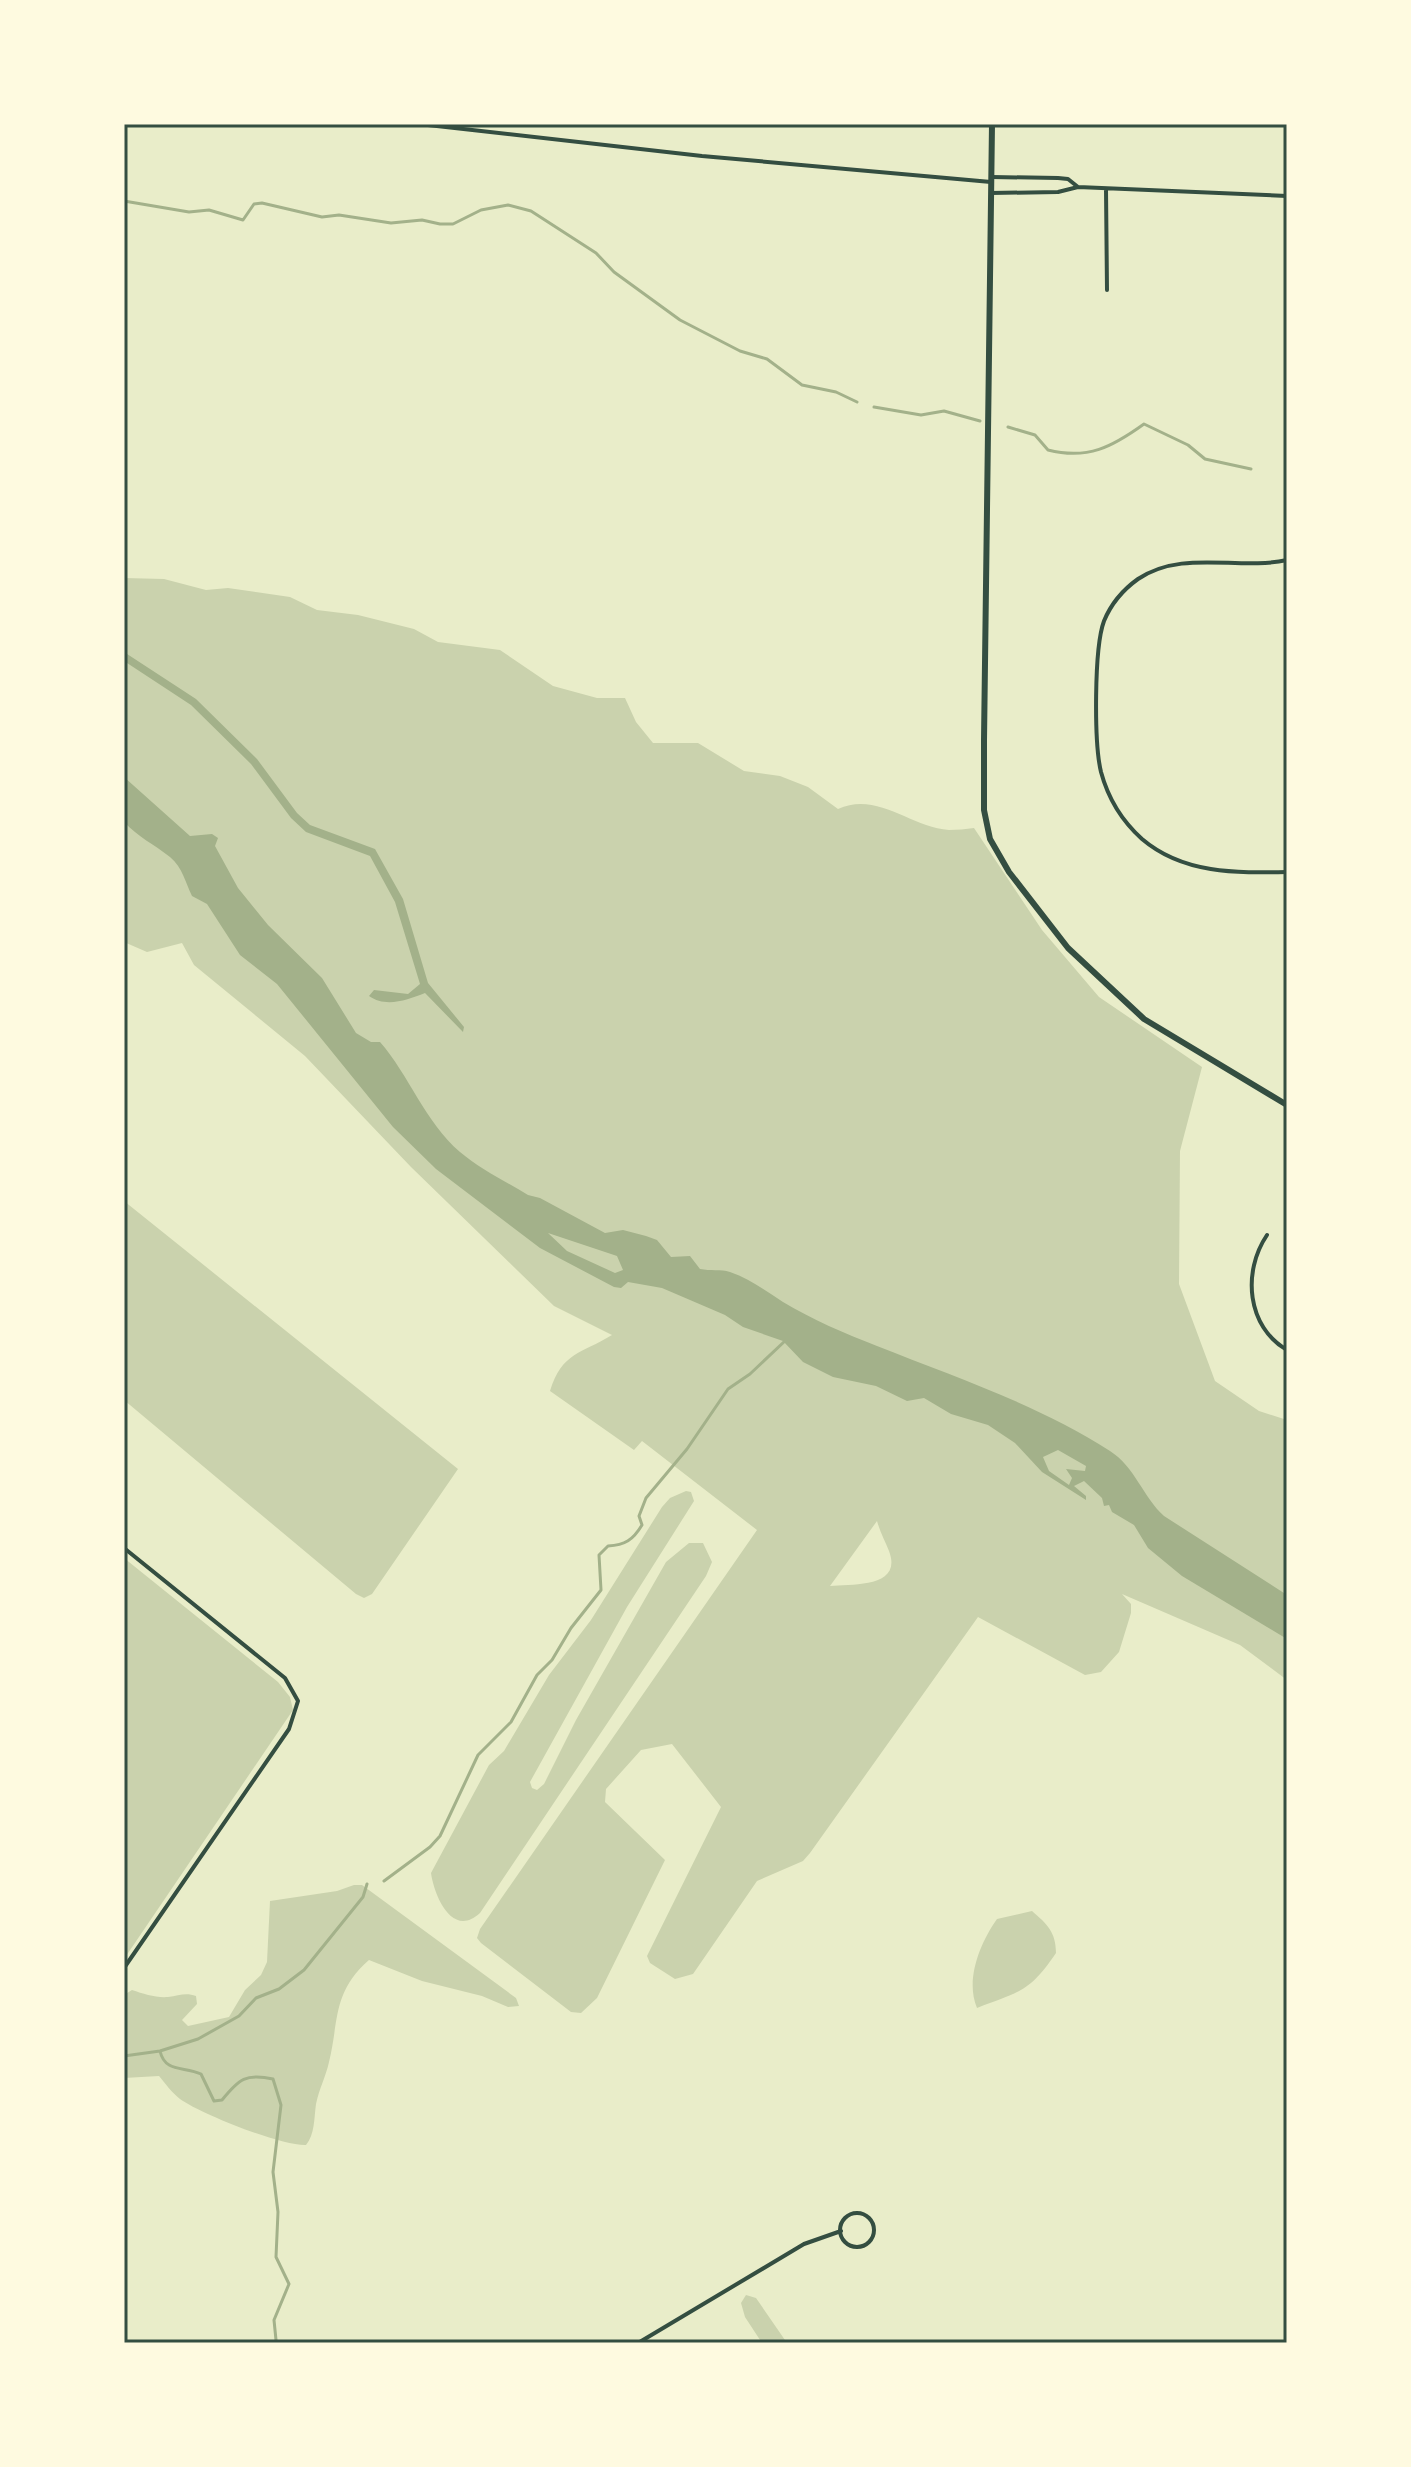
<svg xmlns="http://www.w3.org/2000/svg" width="1411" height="2467" viewBox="0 0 1411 2467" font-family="Cabin,sans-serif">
	<rect width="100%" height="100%" fill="#e9edc9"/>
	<path fill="#cad2ad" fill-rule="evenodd" d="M124,578L164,579L206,590L228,588L290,597L317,610L358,615L414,629L438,642L500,650L553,686L597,698H625L636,722L653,743H698L744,771L780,776L808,787L838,809C877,791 910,827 949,830C957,830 966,829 974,828L1042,930L1099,997L1202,1067L1180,1151L1179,1284L1215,1381L1259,1411L1287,1420V1680L1240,1645L1122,1594L1131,1604V1613L1119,1652L1101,1672L1085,1675L978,1617L810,1853L803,1861L757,1881L693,1974L675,1979L650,1963L647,1956L721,1807L672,1744L641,1750L606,1789L605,1802L665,1860L597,1998L581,2013L571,2012L481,1943L477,1938L480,1929L757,1530L642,1441L634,1450L550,1391C562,1352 581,1354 612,1335L554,1306L411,1167L305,1056L194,965L182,943L147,952L124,942ZM877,1521C880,1532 885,1541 889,1551C903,1588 853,1584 830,1586Z
		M124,1201L458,1469L372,1594L364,1598L356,1594L124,1400Z
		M686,1491L691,1492L694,1501L627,1607L530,1782L532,1788L537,1790L544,1784L576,1720L666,1562L689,1543H703L712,1562L706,1576L480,1913C452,1939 434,1895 431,1873L489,1765L504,1751L549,1675L591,1620L662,1507L670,1498Z
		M124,1558L278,1682L290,1697L293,1710L124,1959Z
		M354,1885H362L516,1998L519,2006L508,2007L482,1996L422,1981L369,1960C332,1992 339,2022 329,2062C326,2076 319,2089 316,2104C314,2118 315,2134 306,2145C281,2146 201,2114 180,2099C172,2093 165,2083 159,2076L124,2078V1995L132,1990C144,1994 156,1998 168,1997C179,1996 185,1992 196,1996L197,2004L182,2020L188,2026L229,2017L245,1990L261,1975L267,1962L270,1901L337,1891Z
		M1032,1911C1047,1924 1056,1932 1056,1953C1030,1991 1022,1991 977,2008C965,1980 980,1943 997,1919Z
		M746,2295L756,2298L787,2343H762L745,2317L741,2303Z"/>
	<path fill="#a3b18a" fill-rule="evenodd" d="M124,652L196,699L257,759L297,813L310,825L375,849L403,899L428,983L464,1027L463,1032L425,993C407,1000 386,1008 369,996L374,990L408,994L420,984L395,902L370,856L306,832L291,818L251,764L191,705L124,661Z
		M124,777L190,836L212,834L218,838L215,846L238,888L268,925L322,978L356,1033L371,1042H380C409,1075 425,1122 460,1152C480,1169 505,1181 528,1195L540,1198L605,1233L623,1230L646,1236L657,1240L671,1257L690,1256L700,1269C710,1271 721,1269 730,1272C750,1279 766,1291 783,1302C811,1319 846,1334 877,1346C955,1377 1039,1405 1110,1451C1135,1467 1143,1497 1164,1516L1287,1595V1639L1182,1576L1148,1548L1134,1525L1112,1512L1109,1505L1104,1506L1102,1498L1084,1481L1074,1486L1086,1496V1500L1042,1472L1015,1443L988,1425L951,1414L924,1398L907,1401L876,1386L833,1377L803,1362L783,1341L743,1327L725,1315L662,1288L628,1282L621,1288L614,1287L540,1248L436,1169L393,1127L277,984L240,955L207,904L192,896C185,882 183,868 170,857C155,845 138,837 124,822ZM548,1233L617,1256L623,1270L615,1273L567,1251ZM1058,1450L1086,1466L1085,1471L1066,1469L1072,1478L1069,1485L1049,1471L1043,1457Z"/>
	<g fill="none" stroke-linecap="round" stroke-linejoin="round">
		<path stroke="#a3b18a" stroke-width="3" d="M124,201L189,212L209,210L243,220L254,204L262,203L322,217L339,215L391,223L422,220L440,224H453L481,210L508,205L531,211L596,253L614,272L680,320L740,351L767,359L802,385L836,392L857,402
			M874,407L921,415L944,411L980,421
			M1008,427L1035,435L1048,450C1088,460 1112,447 1144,424L1188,445L1205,459L1251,469
			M384,1881L430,1847L440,1836L478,1755L511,1722L537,1675L552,1660L571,1628L601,1590L599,1555L608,1546C625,1545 633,1540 642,1525L639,1516L646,1498L687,1449L728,1389L750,1374L786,1340
			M160,2051C165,2073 184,2066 201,2074L214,2101L222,2100C239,2079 246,2073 273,2079L281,2105L273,2172L278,2212L276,2257L289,2284L274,2320L276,2340
			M124,2056L160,2051L198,2039L239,2016L256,1998L279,1989L304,1970L363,1897L367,1884"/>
		<path stroke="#344e41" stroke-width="4" d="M419,124L702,156L991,182
			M992,177L1058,178L1068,179L1078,187
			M1106,189L1107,290
			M991,193L1058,192L1078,187L1287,196
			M1287,560C1238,571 1183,549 1138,579C1124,589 1111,604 1104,621C1094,648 1094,743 1101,772C1108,798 1122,821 1142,839C1183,874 1236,873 1287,872
			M1267,1235C1242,1272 1247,1327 1287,1350
			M124,1548L285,1678L298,1701L289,1729L124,1968
			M840 2230a17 17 0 1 1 34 0a17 17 0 1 1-34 0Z
			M638,2343L804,2244L841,2231"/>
		<path stroke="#344e41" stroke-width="6" d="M992,124L984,740V810L990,839L1009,872L1068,948L1144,1019L1287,1105"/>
	</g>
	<rect width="1411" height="2467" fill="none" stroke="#fefae0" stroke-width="252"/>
	<rect x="126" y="126" width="1159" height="2215" fill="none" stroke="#344e41" stroke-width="3"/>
</svg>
